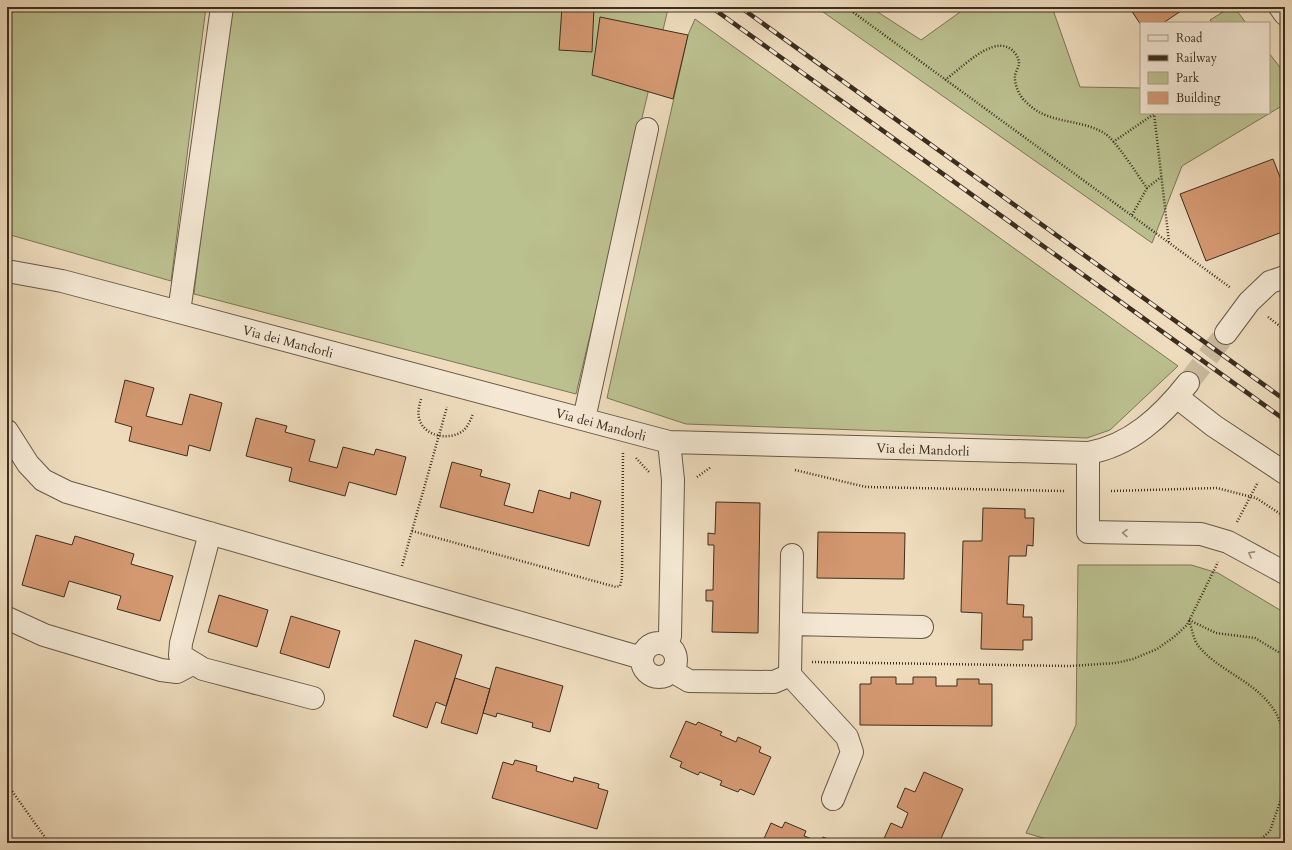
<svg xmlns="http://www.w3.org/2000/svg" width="1292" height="850" viewBox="0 0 1292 850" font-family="Cardo,serif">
	<rect width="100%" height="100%" fill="#eedcbd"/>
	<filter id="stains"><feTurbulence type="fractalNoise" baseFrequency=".005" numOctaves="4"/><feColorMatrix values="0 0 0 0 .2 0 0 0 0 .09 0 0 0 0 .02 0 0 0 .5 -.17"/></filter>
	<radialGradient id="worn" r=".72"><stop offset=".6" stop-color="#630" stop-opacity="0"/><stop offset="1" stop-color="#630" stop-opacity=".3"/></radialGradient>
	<path fill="#bbc08f" stroke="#7c7657" d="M7,7H206L171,281L7,234Z
		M229,7H666L668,9L576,394L194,294Z
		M816,7H870L921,40L967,7H1052L1080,87L1141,88V113H1269V53L1285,74V104L1182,166L1152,243Z
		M1231,7H1234L1246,23H1212L1210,20Z
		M695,19L1178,366L1110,430L1087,438L686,424L607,398L688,35Z
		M1078,565H1191L1218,573L1285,613V843H1060L1026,833L1076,725Z"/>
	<path fill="#d59972" stroke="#3c2d1f" d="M562,7H594L592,52L559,50Z
		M1129,7H1187L1163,23H1141V25Z
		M600,17L688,35L673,99L592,75Z
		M1273,159L1285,190V231L1206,261L1180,194Z
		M125,380L154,388L146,416L182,425L190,394L222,403L210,451L189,445L187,456L129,441L132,427L115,422Z
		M256,418L287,426L285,432L315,440L309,461L337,468L343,447L374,455L376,449L406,457L396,495L349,482L345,496L289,481L292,468L246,456Z
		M452,462L482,470L480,476L510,484L504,505L533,513L539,490L570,499L571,492L601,501L589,546L440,507Z
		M716,502L760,503L758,633L712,632L713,601H706V590H713L714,545H708V533L715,534Z
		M983,508L1025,509V518H1034L1033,546L1027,545L1026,556H1009L1007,604L1024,605L1023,617H1032V640H1023V650L981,649L982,613L961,612L963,541H982Z
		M818,532L905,533L904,579L817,578Z
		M36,535L72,545L75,536L134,554L131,564L173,576L160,621L117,609L121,596L69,581L64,597L22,585Z
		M219,595L268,610L257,647L208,632Z
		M291,616L340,631L329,668L280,653Z
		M415,640L462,655L446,706L436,702L427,728L393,716Z
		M496,667L563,686L550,732L532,727L533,723L497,713L496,717L483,713Z
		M871,677H896V684H913V677H936V686H957V679H979V684H992V726L860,725V684H871Z
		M455,678L490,689L477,734L441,723Z
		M686,721L696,725L698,722L722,732L720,735L736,742L738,737L761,747L759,752L771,757L754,795L740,789L738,792L720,785L722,781L700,772L698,775L680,767L682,762L670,757Z
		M515,760L537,766L536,771L573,782L574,777L599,784L598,788L608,791L597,829L492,798L503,762L513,765Z
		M924,772L963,789L939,843H882L891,823L902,828L908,813L897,807L905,788L915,792Z
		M785,822L806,831L804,836L820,842L823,837L838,843H762L771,823L782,828Z"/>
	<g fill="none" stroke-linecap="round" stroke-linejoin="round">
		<path stroke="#cab99d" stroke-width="22" stroke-dasharray="22 11" stroke-linecap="butt" d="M1188,383L1226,333"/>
		<defs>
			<path id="minor" d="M1280,7L1285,14
				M7,271L62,281L669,442L1088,453C1130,446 1162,416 1188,383
				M179,312L222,7
				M1226,333L1249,302L1270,282L1285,277
				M1177,397L1214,426L1285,473
				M584,419L647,129
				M7,431L28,464L43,480L67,492L642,658
				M1088,453V532L1201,534L1228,542L1285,573
				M210,533L181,643L180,655L203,669L313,698
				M7,618L44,635L161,670L177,672L192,664
				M792,624L922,627
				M642 660a17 17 0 1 1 34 0a17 17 0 1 1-34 0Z
				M667,645L670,636L673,480L669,442
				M672,671L689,681L774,682L790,675L847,737L852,752L833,799
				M790,675L792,555"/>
		</defs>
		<use href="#minor" stroke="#685946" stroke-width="24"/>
		<path stroke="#3c2d1f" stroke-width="2.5" stroke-dasharray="1 2" stroke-linecap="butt" d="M846,7L1231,288
			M945,80C959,70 989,39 1007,47C1013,49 1019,57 1019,63C1019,67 1016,71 1015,75C1014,84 1019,96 1026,102C1048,125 1079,118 1104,133C1116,140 1138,176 1147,188L1161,177
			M1154,113L1169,242
			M1113,142L1154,114
			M1132,215L1147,188
			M1268,317L1285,330
			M421,399C419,406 417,414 420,421C426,437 451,441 464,430C468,426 471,419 473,414
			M636,458L649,472
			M795,470L866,487L1064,491
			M697,477L711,467
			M1111,491L1217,488L1256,498L1285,517
			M1237,522L1258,482
			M412,531L616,587L620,586L622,578L623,453
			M402,566L447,407
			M1189,620L1216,633L1255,638L1285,656
			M1189,621C1192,628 1193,638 1197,644C1216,671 1259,681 1277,715C1281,723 1283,735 1285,744
			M812,662L1070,666L1116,663L1133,659L1157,649L1174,637L1187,625L1218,562
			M7,784L49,843
			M1257,843L1270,831L1285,787"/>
		<use href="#minor" stroke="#f4e8d4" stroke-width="22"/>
		<defs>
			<path id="rail" d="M711,7L1285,420
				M740,7L1285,400"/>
		</defs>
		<use href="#rail" stroke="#3c2d1f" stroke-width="4.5"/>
		<use href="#rail" stroke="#f4e8d4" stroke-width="3" stroke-dasharray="9" stroke-linecap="butt"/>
	</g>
	<defs><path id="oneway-chevron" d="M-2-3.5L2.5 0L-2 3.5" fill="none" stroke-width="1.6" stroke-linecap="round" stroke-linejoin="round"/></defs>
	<g stroke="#988a7a">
		<use href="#oneway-chevron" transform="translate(1125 533) rotate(-179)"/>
		<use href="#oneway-chevron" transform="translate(1251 554) rotate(-151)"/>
	</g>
	<g text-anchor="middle" stroke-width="4" stroke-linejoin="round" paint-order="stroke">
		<g font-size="13" fill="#3c2d1f" stroke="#f4e8d4">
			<text transform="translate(288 341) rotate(15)" y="5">Via dei Mandorli</text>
			<text transform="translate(601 424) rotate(15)" y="5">Via dei Mandorli</text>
			<text transform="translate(923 449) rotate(2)" y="5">Via dei Mandorli</text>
		</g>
	</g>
	<rect width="1292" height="850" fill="none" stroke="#eedcbd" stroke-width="24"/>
	<rect x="8" y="8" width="1276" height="834" fill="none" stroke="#3c2d1f" stroke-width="2"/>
	<rect x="12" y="12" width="1268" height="826" fill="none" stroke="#3c2d1f"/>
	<rect x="1140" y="22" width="130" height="92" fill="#f4e8d4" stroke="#aa9d8c"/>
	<rect x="1148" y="35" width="20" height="6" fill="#f4e8d4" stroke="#aa9d8c"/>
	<text x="1176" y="42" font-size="12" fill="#3c2d1f">Road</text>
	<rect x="1148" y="55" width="20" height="6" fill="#3c2d1f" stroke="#aa9d8c"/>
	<text x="1176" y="62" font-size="12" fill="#3c2d1f">Railway</text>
	<rect x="1148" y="72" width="20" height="12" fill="#bbc08f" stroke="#aa9d8c"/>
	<text x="1176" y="82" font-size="12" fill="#3c2d1f">Park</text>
	<rect x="1148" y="92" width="20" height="12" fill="#d59972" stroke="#aa9d8c"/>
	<text x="1176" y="102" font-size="12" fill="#3c2d1f">Building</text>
	<rect width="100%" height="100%" filter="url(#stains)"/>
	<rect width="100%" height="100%" fill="url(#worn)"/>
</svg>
